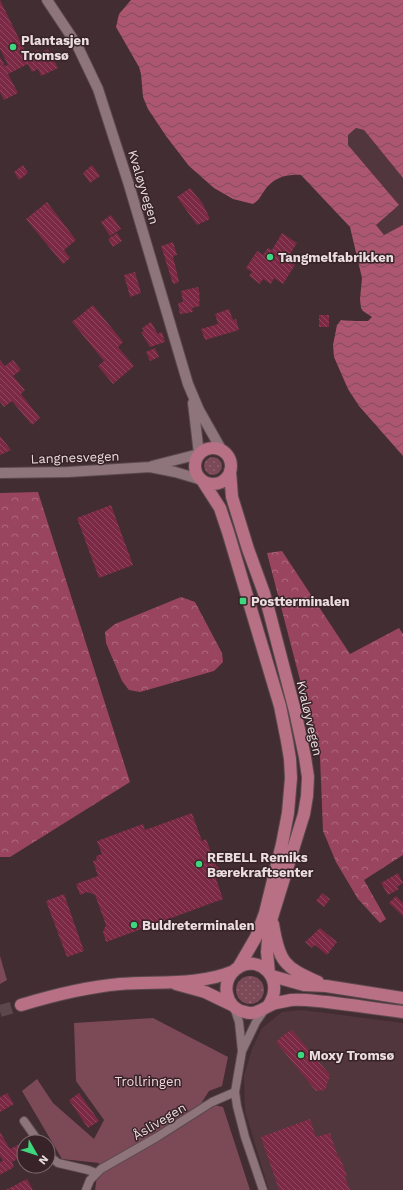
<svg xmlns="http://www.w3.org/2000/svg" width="403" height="1190" viewBox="0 0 403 1190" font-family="'Work Sans',sans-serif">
	<defs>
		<pattern id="grass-dots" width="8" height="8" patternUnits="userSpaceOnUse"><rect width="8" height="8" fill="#7c4957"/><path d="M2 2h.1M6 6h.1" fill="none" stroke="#8f636f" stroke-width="1.8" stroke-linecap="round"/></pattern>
		<pattern id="forest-crowns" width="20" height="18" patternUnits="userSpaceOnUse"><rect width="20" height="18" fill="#9a455f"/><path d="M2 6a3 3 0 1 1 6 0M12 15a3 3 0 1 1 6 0" fill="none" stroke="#ad687d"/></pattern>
		<pattern id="water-waves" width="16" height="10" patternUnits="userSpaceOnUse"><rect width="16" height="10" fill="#ad5670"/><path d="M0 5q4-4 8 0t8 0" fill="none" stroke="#7f4d5c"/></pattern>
		<pattern id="building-back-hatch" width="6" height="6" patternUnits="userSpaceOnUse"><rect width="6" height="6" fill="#7b2945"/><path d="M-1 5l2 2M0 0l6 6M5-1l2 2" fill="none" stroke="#8e4860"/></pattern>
	</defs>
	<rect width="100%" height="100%" fill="#422d32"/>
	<path fill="#52363d" d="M356,128L364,130L403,178V225L384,235L376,225L399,205L348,145V135Z
		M302,1010L403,1023V1190H269L245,1111L244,1076L252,1049L262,1028L282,1012Z"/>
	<path fill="url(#grass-dots)" d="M204 466a9 9 0 1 1 18 0a9 9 0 1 1-18 0Z
		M236 990a14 14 0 1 1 28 0a14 14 0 1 1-28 0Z"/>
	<path fill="url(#forest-crowns)" d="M38,492L130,782L10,857H0V493Z
		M282,551L350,654L399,628L403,634V855L364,880L386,919L380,923L358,899L336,862L323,831L320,757L267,553Z
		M181,597L195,602L222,653L223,662L214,671L140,692L129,690L122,681L106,643L105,632L115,624Z"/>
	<path fill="#7c4957" d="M0,956L7,980L0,984Z
		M153,1018L228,1057L222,1086L209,1091L202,1102L223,1107L250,1190H95L99,1163L62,1159L22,1091L37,1079L53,1103L94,1139L104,1120L76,1081L74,1023Z"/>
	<path fill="url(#water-waves)" d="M131,0H403V178L364,130L356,128L348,135V145L399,205L376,225L384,235L403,225V456L359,406L348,389L334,357L333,345L337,325L341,320C345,321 364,321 368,321L372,317L363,311L361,308L360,299L362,278L350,227L301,175C288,174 276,177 267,187C262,193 260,200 253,204L233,199L214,188L189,166L166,136L148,109L143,97L141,74L139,67L116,27L119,14Z"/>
	<path fill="url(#building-back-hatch)" d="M0,0L27,55L38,50L40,53L48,49L58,68L41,76L38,69L32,72L28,64L8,74L18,93L4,100L0,92V57L5,66L8,65L0,49Z
		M23,165L28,173L19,180L14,172Z
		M92,165L100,176L90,183L83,173Z
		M190,188L203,204L210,219L197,225L177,197Z
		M47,202L76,240L64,250L70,258L63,264L26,219Z
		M111,215L121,229L110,236L101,222Z
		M117,233L122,241L113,247L108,239Z
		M282,233L297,243L286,260L295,265L283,284L274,278L271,284L263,279L260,284L249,276L252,272L246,268L257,251L263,255L268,248L272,250Z
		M173,242L177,255L173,256L179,282L173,284L161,246Z
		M135,272L141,293L130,297L124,275Z
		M198,287L200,295H199L200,301H199L200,306L192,308L193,312L180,314L178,303L183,302L181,291Z
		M93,305L123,342L118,347L134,366L113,384L98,366L104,361L72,322Z
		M229,309L233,320L236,319L239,330L205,340L201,329L218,324L215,314Z
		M319,315H329V327H319Z
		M151,322L158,334L162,332L165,342L150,347L141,332L144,331L142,328Z
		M155,348L159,357L150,361L146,352Z
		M0,360L5,366L13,360L21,370L13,376L25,390L21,394L40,418L32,425L12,401L4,407L0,402Z
		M0,436L11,450L0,455Z
		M111,505L133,565L99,578L77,518Z
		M192,813L202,841L206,839L216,865L223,872L216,879L223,899L106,942L103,932L106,925L95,895L87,892L80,895L76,884L98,876L93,861L97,860L96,856L102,854L97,841L143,824L145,830Z
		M398,873L403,883L397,887L399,889L388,895L381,883Z
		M322,893L330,899L324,907L316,901Z
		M64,894L84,951L67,957L46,901Z
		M396,896L403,903V916L389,903Z
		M320,928L337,942L327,955L315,945L312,948L305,942Z
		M292,1030L330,1075L325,1090L316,1091L276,1042L286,1033Z
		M7,1093L14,1104L0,1112V1097Z
		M79,1093L99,1121L88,1128L69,1100Z
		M310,1119L316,1137L330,1133L338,1157H340L347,1176L345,1177L350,1190H279L261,1137Z
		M0,1132L10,1149L24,1142V1155L12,1162L14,1167L0,1175V1162L3,1161L0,1156Z
		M27,1179L33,1190H6Z"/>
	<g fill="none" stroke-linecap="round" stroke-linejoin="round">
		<path stroke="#5b474c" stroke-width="12" stroke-dasharray="12 6" stroke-linecap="butt" d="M0,1011L21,1005"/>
		<defs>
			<path id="minor" d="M234,1007L239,1022L242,1051L235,1092L237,1106L245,1137L263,1190
				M242,1051L256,1022L265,1009
				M24,1121L39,1142
				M48,1155L58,1163L88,1170L96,1173
				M86,1190L90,1180L101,1169L157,1137L212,1102L235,1092"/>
			<path id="tertiary" d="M47,0L77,45L98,89L129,185L188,384L199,410L221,449
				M152,466L199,454L193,403
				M0,473L68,472L150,467L175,472L202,480"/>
			<path id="primary" d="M195 466a18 18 0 1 1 36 0a18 18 0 1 1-36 0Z
				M230,471L232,497L248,549L264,593L269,611L295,711L305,757L308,777L307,796L304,814L269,927L267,952L269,973
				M202,480L220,508L228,532L280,706L287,741L290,759L291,778L288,813L282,844L265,913L256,937L238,968
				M273,924C279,962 284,967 318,982
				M272,976L304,985L326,986L403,998
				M176,984L205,992L232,1005
				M21,1005C54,995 86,987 120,984C157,981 198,986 234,971
				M268,1006C287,979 258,952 236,969C220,982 225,1008 245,1012C257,1016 265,1006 276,1003C281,1002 286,1001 291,1000C303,999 315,1001 327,1002C353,1005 378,1009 403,1012"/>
		</defs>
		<use href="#minor" stroke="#5b494d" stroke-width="10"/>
		<use href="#tertiary" stroke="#5b494d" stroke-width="12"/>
		<use href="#primary" stroke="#5b494d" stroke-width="14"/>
		<use href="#minor" stroke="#8d757b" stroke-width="8"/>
		<use href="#tertiary" stroke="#8d757b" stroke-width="10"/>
		<use href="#primary" stroke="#b77084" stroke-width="12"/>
	</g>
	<g fill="#3ed77d" stroke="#372328" stroke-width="1.5">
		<circle cx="13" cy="47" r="4"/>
		<circle cx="270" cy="257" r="4"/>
		<rect x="239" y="597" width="8" height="8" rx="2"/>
		<circle cx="199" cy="864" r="4"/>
		<circle cx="134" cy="925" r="4"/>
		<circle cx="301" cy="1055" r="4"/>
	</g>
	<g text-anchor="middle" stroke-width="3" stroke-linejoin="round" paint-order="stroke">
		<g font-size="13" font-weight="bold" fill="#ebdde0" stroke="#372328" text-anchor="start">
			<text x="21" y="45">Plantasjen<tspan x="21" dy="15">Tromsø</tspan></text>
			<text x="278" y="262">Tangmelfabrikken</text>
			<text x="251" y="606">Postterminalen</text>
			<text x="207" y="862">REBELL Remiks<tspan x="207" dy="15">Bærekraftsenter</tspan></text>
			<text x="142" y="930">Buldreterminalen</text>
			<text x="309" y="1060">Moxy Tromsø</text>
		</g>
		<g font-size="13" fill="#ebdde0" stroke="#372328">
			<text transform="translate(144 187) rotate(73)" y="5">Kvaløyvegen</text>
			<text transform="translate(75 457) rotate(-2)" y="5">Langnesvegen</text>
			<text transform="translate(310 718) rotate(77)" y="5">Kvaløyvegen</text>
			<text transform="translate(159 1121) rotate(-31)" y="5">Åslivegen</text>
		</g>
		<g font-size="13" fill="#f3d9df" stroke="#372328">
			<text x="148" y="1086">Trollringen</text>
		</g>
	</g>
	<g transform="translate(36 1154) rotate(129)"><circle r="19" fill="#372328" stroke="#7f6d72"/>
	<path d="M0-3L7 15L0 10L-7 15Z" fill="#3ed77d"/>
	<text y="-6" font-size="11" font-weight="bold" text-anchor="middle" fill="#ebdde0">N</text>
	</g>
</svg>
